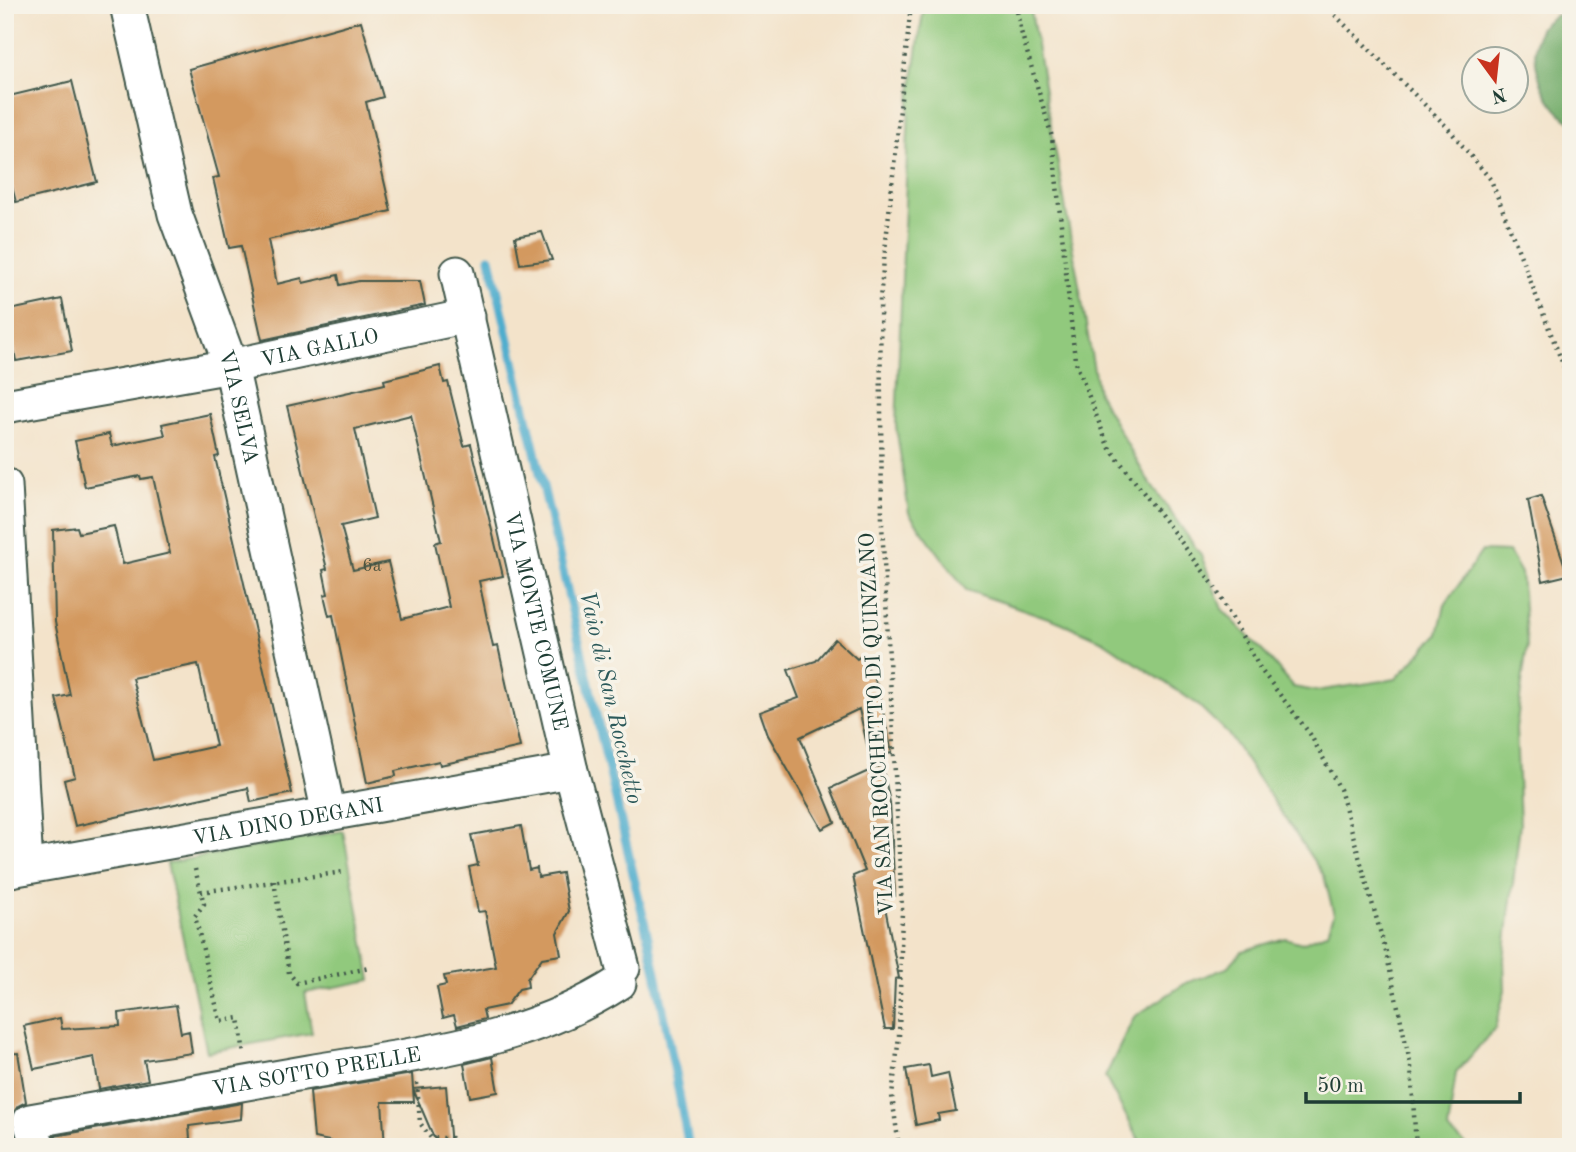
<svg xmlns="http://www.w3.org/2000/svg" width="1576" height="1152" viewBox="0 0 1576 1152" font-family="'Old Standard TT',serif">
	<rect width="100%" height="100%" fill="#f7f3e8"/>
	<filter id="ink" filterUnits="userSpaceOnUse"><feTurbulence type="fractalNoise" baseFrequency=".0143" numOctaves="2"/><feDisplacementMap in="SourceGraphic" scale="14" xChannelSelector="R" yChannelSelector="G"/><feConvolveMatrix kernelMatrix="1 2 1 2 8 2 1 2 1" color-interpolation-filters="sRGB"/></filter>
	<filter id="wash" filterUnits="userSpaceOnUse"><feTurbulence type="fractalNoise" baseFrequency=".00686" numOctaves="4" result="noise"/><feDisplacementMap in="SourceGraphic" scale="28" xChannelSelector="R" yChannelSelector="G"/><feGaussianBlur stdDeviation="1.57" result="paint"/><feColorMatrix in="noise" values="0 0 0 0 0 0 0 0 0 0 0 0 0 0 0 0 0 1.4 0 .05"/><feComposite in="paint" operator="in"/></filter>
	<g filter="url(#wash)">
		<rect width="100%" height="100%" fill="#f3e3ca"/>
		<path fill="#91c97d" stroke="#588358" stroke-width="2" d="M924,5H1030L1098,393L1147,479L1201,555L1222,609L1269,658L1293,687L1316,691L1396,679L1438,634L1445,605L1482,551L1509,552L1521,573L1527,645L1516,729L1520,824L1504,959L1505,990L1495,1028L1456,1073L1448,1130L1469,1147H1143L1105,1077L1134,1017L1186,983L1227,968L1242,951L1285,938L1302,943L1328,932L1334,914L1324,876L1228,734L1197,704L1103,641L1060,622L966,590L909,513L896,426L909,107Z
			M343,831L371,980L305,993L312,1033L207,1052L167,863Z"/>
		<path fill="#74ad6c" stroke="#4a7550" stroke-width="2" d="M1556,15L1571,18V121C1544,107 1526,56 1540,29C1543,23 1551,19 1556,15Z"/>
		<g fill="none" stroke-linecap="round" stroke-linejoin="round">
			<path stroke="#4fadcd" stroke-width="9" d="M490,258L656,972L689,1147"/>
		</g>
		<g id="blocks">
			<path fill="#d3995f" fill-rule="evenodd" d="M361,21L383,97L366,102L391,211L268,240L277,284L302,278L303,283L338,275L340,285L359,281H420L425,305L262,340L241,246L229,248L213,178L219,177L189,69Z
				M72,81L97,182L16,202L5,160V97Z
				M542,232L552,260L520,264L515,237Z
				M62,299L72,351L16,361L10,329L13,328L10,310Z
				M440,366L444,383L448,382L464,446L471,444L503,576L479,581L493,647L498,646L520,747L440,765L439,761L395,771L396,776L367,783L333,615L329,616L324,595L328,594L323,570L327,569L287,406L385,384L384,380ZM411,415L441,541L435,543L449,607L402,619L388,562L353,570L341,526L375,518L355,429Z
				M210,414L219,456L215,457L292,793L251,802L248,788L75,826L64,780L75,777L56,698L70,695L55,622L53,530L77,527L79,533L114,526L123,564L170,553L153,477L141,479L140,476L85,487L75,441L109,434L112,446L165,435L162,424ZM198,664L216,746L153,760L132,678Z
				M1541,496L1568,575L1543,581L1528,500Z
				M835,639L857,659L861,656L877,685L892,753L870,758L859,709L800,737L835,822L822,829L768,735L760,712L799,698L788,670L816,661Z
				M882,765L890,803L895,896L883,897L899,978L895,979L893,1029H885L853,876L865,871L831,788Z
				M521,826L529,870L537,868L538,877L562,873L569,911L557,933L561,955L542,958L527,979L528,987L519,989L507,1005L483,1010L485,1019L457,1026L454,1015L443,1018L437,987L446,985L444,976L496,967L485,911L478,912L469,867L478,865L471,835Z
				M176,1005L181,1033L189,1031L192,1053L144,1060L148,1080L99,1089L94,1057L34,1069L24,1026L60,1018L62,1029L120,1026L119,1013Z
				M18,1053L26,1102L18,1106L12,1115L16,1140L5,1143V1054Z
				M492,1057L498,1092L470,1097L464,1064Z
				M929,1065L931,1077L948,1073L956,1111L938,1114L939,1120L916,1125L906,1069Z
				M412,1074L413,1089L446,1086L451,1147H438L413,1089L414,1102H382L385,1147H330V1141L314,1138L310,1091Z
				M242,1103L241,1119L189,1126L190,1139L185,1140V1147H57L55,1136Z"/>
		</g>
	</g>
	<g filter="url(#ink)">
		<use href="#blocks" fill-opacity="0" stroke="#3f564a" stroke-width="2"/>
		<g fill="none" stroke-linecap="round" stroke-linejoin="round">
			<defs>
				<g id="minor">
					<path id="s1" d="M127,5L175,214L231,366L329,814"/>
					<path id="s2" d="M457,273L571,771L623,968"/>
					<path id="s3" d="M5,406L231,366L468,316"/>
					<path d="M5,485L26,867"/>
					<path id="s4" d="M5,871L571,771"/>
					<path id="s5" d="M38,1147L30,1121C123,1104 216,1088 309,1072C416,1054 526,1043 619,983"/>
				</g>
			</defs>
			<use href="#minor" stroke="#3f564a" stroke-width="37"/>
			<path stroke="#3f564a" stroke-width="4.5" stroke-dasharray="2 5" stroke-linecap="butt" d="M1016,5L1020,28L1052,137L1075,360L1108,446L1213,584L1261,670L1310,734L1340,789L1386,952L1411,1067L1416,1147
				M1325,5L1447,127L1491,180L1571,385
				M195,869L204,904L195,916L220,1021L239,1018L244,1054
				M274,881L289,973L297,983L369,968
				M201,892L343,872
				M417,1083L420,1123L431,1138H451L457,1147
				M899,1147L892,1096L899,1036L902,908L882,524L880,298L911,5"/>
			<use href="#minor" stroke="#fff" stroke-width="33"/>
		</g>
	</g>
	<g text-anchor="middle" stroke-width="7" stroke-linejoin="round" paint-order="stroke">
		<g font-size="18" fill="#4c543f">
			<text x="372" y="571">6a</text>
		</g>
		<g font-size="21" fill="#1f3d34" stroke="#f7f3e8">
			<text dy="7" stroke="none"><textPath href="#s3" startOffset="320">VIA GALLO</textPath></text>
			<text dy="7" stroke="none"><textPath href="#s1" startOffset="418">VIA SELVA</textPath></text>
			<text dy="7" stroke="none"><textPath href="#s2" startOffset="357">VIA MONTE COMUNE</textPath></text>
			<text transform="translate(876 724) rotate(-93)" y="7">VIA SAN ROCCHETTO DI QUINZANO</text>
			<text dy="7" stroke="none"><textPath href="#s4" startOffset="287">VIA DINO DEGANI</textPath></text>
			<text dy="7" stroke="none"><textPath href="#s5" startOffset="318">VIA SOTTO PRELLE</textPath></text>
		</g>
		<g font-size="23" font-style="italic" fill="#2b595a" stroke="#f7f3e8">
			<text transform="translate(612 697) rotate(77)" y="8">Vaio di San Rocchetto</text>
		</g>
	</g>
	<rect width="1576" height="1152" fill="none" stroke="#f7f3e8" stroke-width="28"/>
	<g transform="translate(1495 80) rotate(165)"><circle r="33" fill="#f7f3e8" stroke="#a1aaa0" stroke-width="2"/>
	<path d="M0-5L12 26L0 18L-12 26Z" fill="#c8321e"/>
	<text y="-10" font-size="19" font-weight="bold" text-anchor="middle" fill="#1f3d34">N</text>
	</g>
	<path d="M1306 1092v10h214v-10" fill="none" stroke="#1f3d34" stroke-width="3.5"/>
	<text x="1317" y="1092" font-size="21" fill="#1f3d34" stroke="#f7f3e8" stroke-width="5" paint-order="stroke">50 m</text>
</svg>
